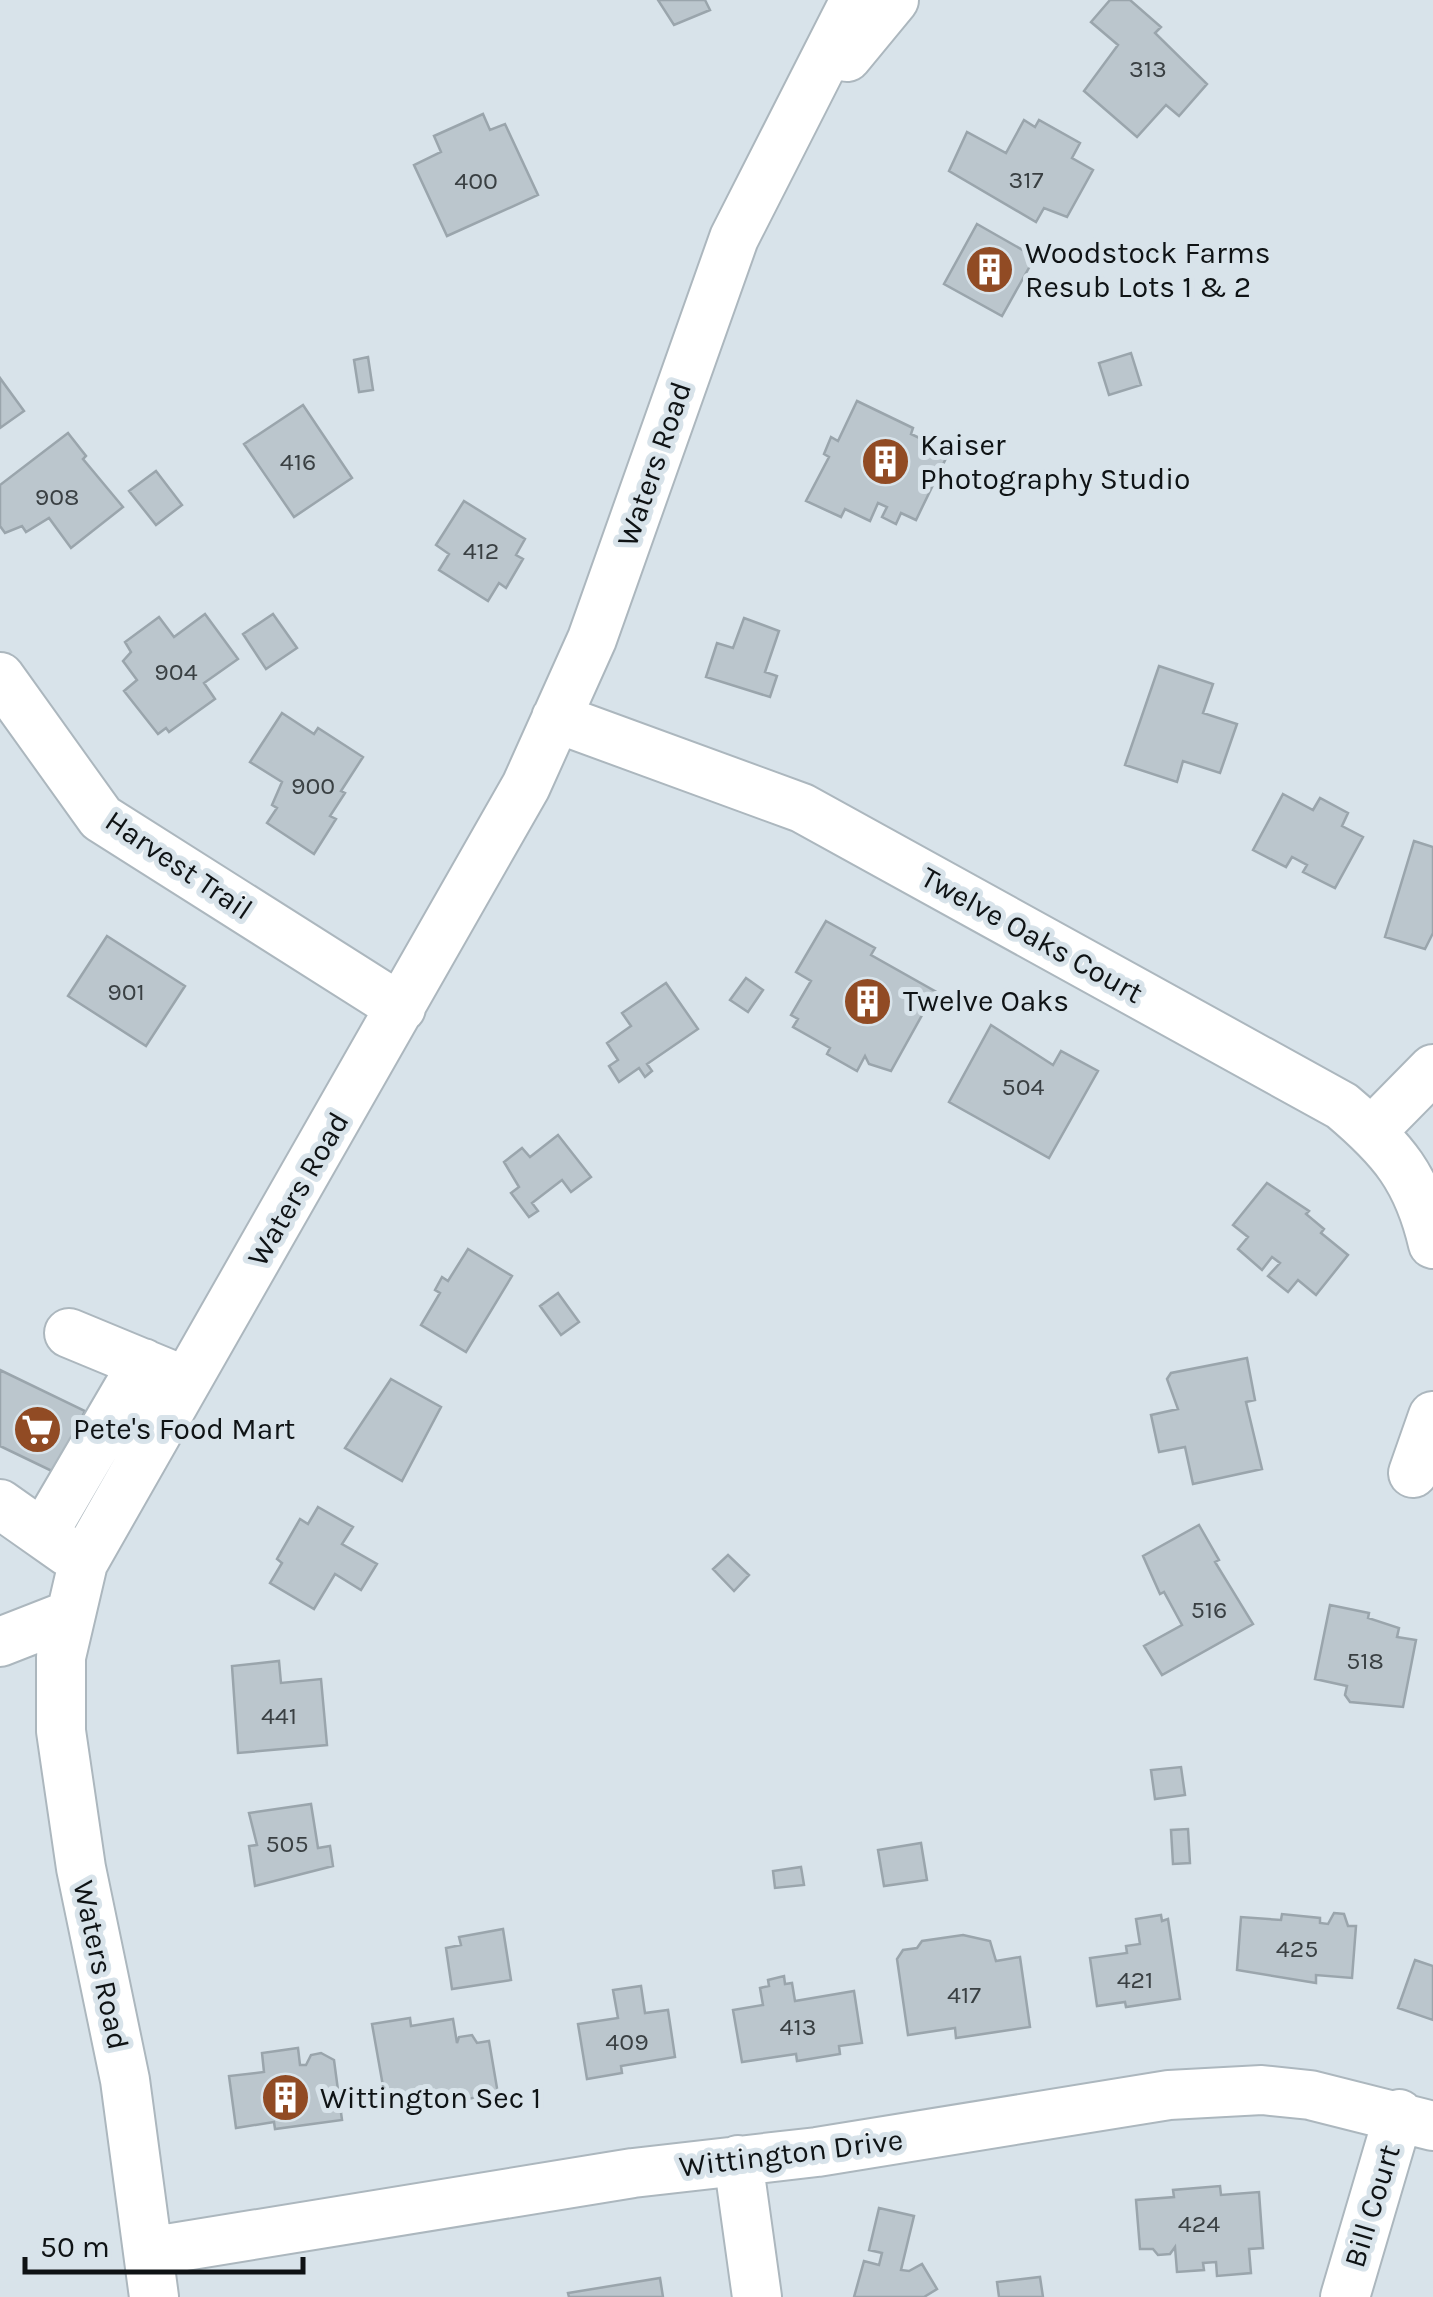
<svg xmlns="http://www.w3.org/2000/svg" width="1433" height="2297" viewBox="0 0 1433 2297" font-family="Karla,sans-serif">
	<rect width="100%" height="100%" fill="#d8e3ea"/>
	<path fill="#bbc6cd" stroke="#9aa5ac" stroke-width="2.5" d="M658,0H705L710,10L674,25Z
		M1110,0H1130L1161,27L1155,33L1207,84L1179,116L1166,105L1137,137L1084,91L1118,45L1091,22Z
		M483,114L490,130L505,124L538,195L447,236L414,165L441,152L434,136Z
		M1024,120L1035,127L1039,120L1080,143L1072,158L1093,170L1067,217L1044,208L1036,222L949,171L967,132L1006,153Z
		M977,224L1035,257L1002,316L944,284Z
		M1131,353L1141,385L1109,395L1099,363Z
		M368,357L373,390L359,392L354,360Z
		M0,378L24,411L0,428Z
		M857,401L913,428L911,434L949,452L916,520L901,513L896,524L882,517L887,507L878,503L870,521L845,509L841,517L806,501L829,457L824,454L831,437L838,441Z
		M303,405L352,478L294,517L244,444Z
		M68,433L86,456L83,459L123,507L71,548L49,518L26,532L22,526L5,533L0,526V485Z
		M156,471L182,505L156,525L129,491Z
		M464,501L525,539L516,555L523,559L506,588L499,583L488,601L439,570L449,554L436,545Z
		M205,614L238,659L204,683L215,699L169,732L166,728L158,734L124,691L137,680L123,661L131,652L125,642L159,617L174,637Z
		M273,614L297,648L266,669L243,634Z
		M744,618L779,631L765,672L777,676L770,697L706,677L717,643L733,648Z
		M1159,666L1213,684L1203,713L1237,724L1220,773L1183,761L1177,782L1125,765Z
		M282,713L314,734L318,728L363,757L341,791L345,793L330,816L336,819L314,854L267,823L277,808L272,805L282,782L250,762Z
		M1283,794L1313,810L1320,798L1348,813L1342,826L1363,837L1335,888L1303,872L1307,865L1292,857L1286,867L1253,850Z
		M1414,841L1433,847V933L1425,949L1385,937Z
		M826,921L875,948L871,955L940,994L930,1011L926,1008L891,1071L869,1064L865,1056L857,1071L827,1054L830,1048L793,1027L798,1019L791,1015L811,981L796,972Z
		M107,936L185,986L146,1046L68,996Z
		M746,978L763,990L748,1012L730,1000Z
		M666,983L698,1029L647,1064L652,1071L645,1077L639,1068L619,1082L609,1066L618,1060L607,1043L631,1026L622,1013Z
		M991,1025L1053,1065L1061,1051L1098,1071L1049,1158L949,1102Z
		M558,1135L591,1177L571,1192L562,1180L532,1203L538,1211L529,1217L511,1193L519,1187L504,1162L522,1148L530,1157Z
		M1267,1183L1309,1211L1306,1214L1324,1229L1321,1233L1348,1255L1316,1295L1298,1280L1288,1292L1268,1276L1280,1263L1272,1257L1262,1270L1238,1249L1248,1237L1233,1225Z
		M468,1249L512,1276L466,1352L421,1325L440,1293L435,1290L442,1277L448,1281Z
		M558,1293L579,1322L561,1335L540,1306Z
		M1247,1358L1255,1400L1246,1402L1262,1469L1193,1484L1185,1447L1159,1452L1151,1415L1178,1409L1167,1379L1171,1373Z
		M0,1370L85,1411L54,1472L0,1446Z
		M391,1379L441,1407L402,1481L345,1448Z
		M318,1507L353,1527L342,1544L377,1564L361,1590L335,1574L314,1609L270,1583L282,1563L277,1559L300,1519L308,1524Z
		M1199,1525L1219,1560L1215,1562L1253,1624L1162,1675L1144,1646L1182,1625L1164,1592L1160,1594L1143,1556Z
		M728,1555L749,1575L734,1591L713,1569Z
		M1330,1605L1369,1613L1368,1618L1399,1628L1397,1637L1416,1640L1403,1707L1350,1702L1345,1695L1347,1686L1315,1679Z
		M279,1661L281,1683L321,1679L327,1745L238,1753L232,1666Z
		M1181,1767L1185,1795L1155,1799L1151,1770Z
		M311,1804L318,1848L330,1846L333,1866L255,1886L249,1846L257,1845L249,1813Z
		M1188,1829L1190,1863L1173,1864L1171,1830Z
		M921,1843L927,1880L884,1886L878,1850Z
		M801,1867L804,1885L775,1888L773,1871Z
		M1334,1913L1344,1914L1348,1926H1356L1352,1978L1316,1975V1983L1237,1970L1241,1917L1281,1920L1282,1914L1320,1918V1923L1328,1924Z
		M1161,1915L1162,1921L1168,1919L1180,1999L1126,2007L1125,2002L1097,2006L1090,1958L1127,1953L1126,1946L1140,1944L1136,1919Z
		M503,1929L511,1980L452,1989L446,1948L461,1945L459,1937Z
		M963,1935L990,1941L996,1961L1020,1957L1030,2027L956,2038L955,2028L908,2035L897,1959L903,1950L917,1948L922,1941Z
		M1415,1960L1433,1966V2020L1398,2008Z
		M784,1976L785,1984L792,1983L795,2001L854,1991L862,2043L839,2046L840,2054L797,2061L796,2054L742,2062L733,2010L763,2005L760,1988L769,1986L768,1980Z
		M641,1986L645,2013L668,2010L675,2057L621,2066L622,2073L587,2079L578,2024L618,2018L613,1990Z
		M410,2018L411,2026L453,2019L457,2043L459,2037L472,2035L477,2043L489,2041L498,2094L410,2108L408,2100L386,2103L372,2024Z
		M298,2048L300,2065H306L311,2055L321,2053L334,2060L342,2120L275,2129L274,2122L236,2128L229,2076L264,2072L262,2053Z
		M1220,2186L1221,2195L1259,2192L1263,2248L1249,2249L1251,2273L1217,2276L1216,2262L1203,2263L1204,2270L1177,2272L1175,2247L1170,2254L1158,2255L1153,2249H1140L1136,2200L1174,2197L1173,2190Z
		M879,2208L914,2216L901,2270L909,2271L922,2264L937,2289L924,2297H854L864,2261L879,2265L882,2253L869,2250Z
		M1040,2277L1043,2297H999L997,2282Z
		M660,2278L663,2297H569L568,2293Z"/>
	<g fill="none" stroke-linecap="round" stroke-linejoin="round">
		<defs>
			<path id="minor" d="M847,57L894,0
				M0,677L101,818L401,1008
				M556,718L802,808L1342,1106C1393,1149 1418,1179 1433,1244
				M1372,1131L1433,1069
				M69,1333L173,1376
				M1413,1473L1433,1416
				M0,1504L68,1552
				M43,1534L143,1363
				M0,1642L69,1615
				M738,2160L757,2297
				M148,2252L633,2173L817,2152L1169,2095L1262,2090L1310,2095L1433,2126
				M154,2297L125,2080L81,1868L61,1731V1657L83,1563L526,786L592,639L734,238L855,0
				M1345,2297L1399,2114"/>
		</defs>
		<use href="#minor" stroke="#acb7be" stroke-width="52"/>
		<use href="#minor" stroke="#fff" stroke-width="48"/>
	</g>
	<defs>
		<symbol id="building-disc" viewBox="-11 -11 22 22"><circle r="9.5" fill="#914b24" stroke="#d8e3ea"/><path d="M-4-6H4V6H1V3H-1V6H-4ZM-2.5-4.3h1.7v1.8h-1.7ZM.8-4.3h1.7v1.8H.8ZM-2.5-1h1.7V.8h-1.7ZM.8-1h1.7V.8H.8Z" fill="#fff"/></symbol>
		<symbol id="supermarket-disc" viewBox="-11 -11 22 22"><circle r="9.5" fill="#914b24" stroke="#d8e3ea"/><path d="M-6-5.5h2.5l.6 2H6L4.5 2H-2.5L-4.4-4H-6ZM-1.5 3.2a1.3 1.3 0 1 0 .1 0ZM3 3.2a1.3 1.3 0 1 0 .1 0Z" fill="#fff"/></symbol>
	</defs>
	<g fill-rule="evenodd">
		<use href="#building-disc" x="962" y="242" width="55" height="55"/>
		<use href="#building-disc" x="858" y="434" width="55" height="55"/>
		<use href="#building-disc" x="840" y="974" width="55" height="55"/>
		<use href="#supermarket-disc" x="10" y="1402" width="55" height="55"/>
		<use href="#building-disc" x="258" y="2070" width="55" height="55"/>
	</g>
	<g text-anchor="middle" stroke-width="10" stroke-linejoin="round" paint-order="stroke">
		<g font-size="25" fill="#3a4043">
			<text x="1148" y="77">313</text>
			<text x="1026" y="188">317</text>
			<text x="476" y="189">400</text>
			<text x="298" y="470">416</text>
			<text x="57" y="505">908</text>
			<text x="481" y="559">412</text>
			<text x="176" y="680">904</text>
			<text x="313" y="794">900</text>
			<text x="126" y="1000">901</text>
			<text x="1023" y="1095">504</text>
			<text x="1209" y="1618">516</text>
			<text x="1365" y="1669">518</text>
			<text x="279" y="1724">441</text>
			<text x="287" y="1852">505</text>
			<text x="1297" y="1957">425</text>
			<text x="1135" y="1988">421</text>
			<text x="964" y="2003">417</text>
			<text x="798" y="2035">413</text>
			<text x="627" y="2050">409</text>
			<text x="1199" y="2232">424</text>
		</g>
		<g font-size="30" fill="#0f1315" stroke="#d8e3ea" text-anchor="start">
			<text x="1025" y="263">Woodstock Farms<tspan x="1025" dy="34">Resub Lots 1 &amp; 2</tspan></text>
			<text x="920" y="455">Kaiser<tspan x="920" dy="34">Photography Studio</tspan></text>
			<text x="903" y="1011">Twelve Oaks</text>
			<text x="73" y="1439">Pete's Food Mart</text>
			<text x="320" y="2108">Wittington Sec 1</text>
		</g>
		<g font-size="30" fill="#0f1315" stroke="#d8e3ea">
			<text transform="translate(654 464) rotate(-71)" y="10">Waters Road</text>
			<text transform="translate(179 865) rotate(34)" y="10">Harvest Trail</text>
			<text transform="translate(1032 935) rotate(29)" y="10">Twelve Oaks Court</text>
			<text transform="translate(298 1189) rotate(-60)" y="10">Waters Road</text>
			<text transform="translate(101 1965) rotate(78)" y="10">Waters Road</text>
			<text transform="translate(791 2153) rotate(-7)" y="10">Wittington Drive</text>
			<text transform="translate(1372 2206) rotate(-73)" y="10">Bill Court</text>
		</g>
	</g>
	<path d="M25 2257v15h278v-15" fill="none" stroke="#0f1315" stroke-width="5"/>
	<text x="40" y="2257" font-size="30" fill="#0f1315" stroke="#d8e3ea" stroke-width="8" paint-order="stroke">50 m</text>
</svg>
